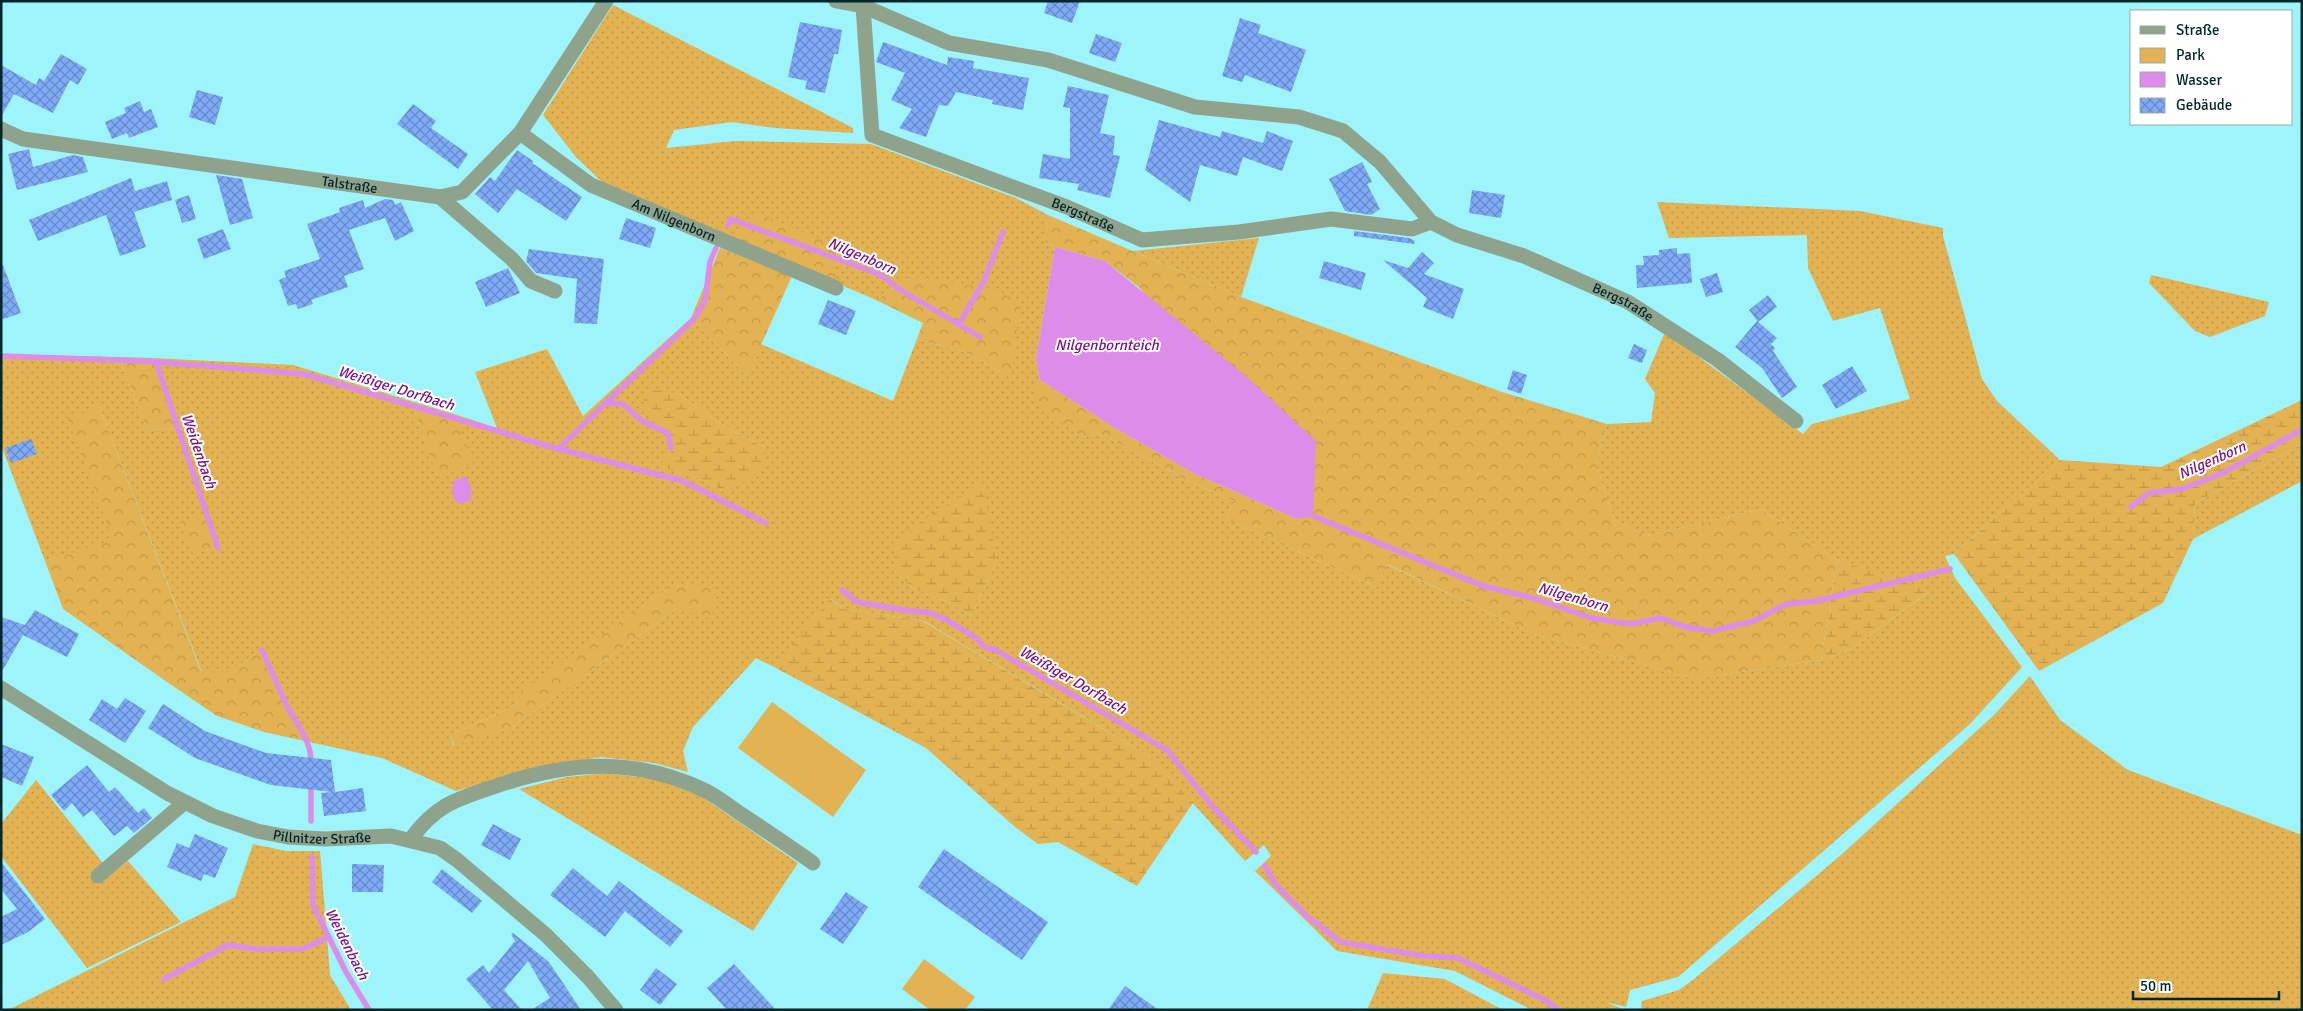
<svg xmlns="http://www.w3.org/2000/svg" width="2303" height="1011" viewBox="0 0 2303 1011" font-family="Signika,sans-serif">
	<defs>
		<pattern id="green-dots" width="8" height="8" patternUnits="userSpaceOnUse" patternTransform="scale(1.25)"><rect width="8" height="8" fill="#e3b252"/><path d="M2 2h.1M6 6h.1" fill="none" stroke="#c19948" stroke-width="1.8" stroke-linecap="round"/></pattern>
		<pattern id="forest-crowns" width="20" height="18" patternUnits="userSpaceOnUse" patternTransform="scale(1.25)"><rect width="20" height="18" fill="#e3b252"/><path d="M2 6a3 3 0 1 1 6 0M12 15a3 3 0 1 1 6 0" fill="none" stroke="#c19948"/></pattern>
		<pattern id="wetland-marsh" width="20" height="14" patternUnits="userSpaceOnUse" patternTransform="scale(1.25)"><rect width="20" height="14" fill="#e3b252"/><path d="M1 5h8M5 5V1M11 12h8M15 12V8" fill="none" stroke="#c19948"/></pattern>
		<pattern id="building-cross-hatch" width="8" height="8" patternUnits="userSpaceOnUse" patternTransform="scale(1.25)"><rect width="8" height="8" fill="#7faaf7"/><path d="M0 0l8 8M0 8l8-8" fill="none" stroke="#668ac8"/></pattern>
	</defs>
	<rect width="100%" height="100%" fill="#9df4fb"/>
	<path fill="url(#green-dots)" fill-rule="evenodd" d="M613,5L853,128V133L775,128L732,122L674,130L666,148L736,141L871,144L1016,198L1048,215L1045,242L1055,247L1036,359L1040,380L1032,399L1082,437L1101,434L1192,483L1234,501L1226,519L1376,587L1386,564L1534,634L1695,679L1821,660L1851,649L1929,592L1837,560L1761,509L1647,536L1614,520L1596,463L1607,424L1651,422L1655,393L1645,379L1665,332L1803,434L1812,424L1910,399L1880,308L1833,321L1808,268L1807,235L1669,238L1657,202L1860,211L1943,228V236L1982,379L1997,401L2060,460L1954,554L1945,556L1955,578L2022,667L1970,724L1678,977L1630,990L1626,1007L1606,1002L1624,1010H1532L1455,971L1337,951L1255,871L1271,856L1264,845L1245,861L1152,758L924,621L844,609L831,599L774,667L756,658L693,727L683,751L688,772L654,763L601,757L527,770L456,791L382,758L305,741L280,696L260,651L236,668L203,675L99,406L113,541L45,561L1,445V354L119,357L147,430L177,428L153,358L293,365L411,401L437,475L472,463L454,414L497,428L475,372L547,349L583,416L691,318L747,376L761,344L893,401L917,339L968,353L1011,378L912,276L876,300L602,182L576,157L543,115ZM677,393L729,429L764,447L726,492L701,479L660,466L671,453C654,428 665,417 677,393ZM997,559L971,616L953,604L913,589L895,571ZM668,589L678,608L512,727L453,745L450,735L518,704L516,695Z
		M1259,238L1241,297L1133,251Z
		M2151,275L2269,302L2265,316L2210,337L2195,331L2149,283Z
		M2302,444V481L2193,539L2195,503Z
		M2030,676L2060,720L2128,770L2302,835V1010H1641L1642,1001L1679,990L1694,979L1841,855L1994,715Z
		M606,773L655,779L701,796L798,863L753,931L519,789L567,777Z
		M36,780L103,863L90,874L98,884L128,861L181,922L87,968L1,856V824Z
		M253,844L286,851H320L330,975L351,1010H8L235,897Z
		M1383,973L1445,979L1503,1010H1367Z"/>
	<path fill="url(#forest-crowns)" d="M758,213L831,243L836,281L730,236Z
		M1048,215L1241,297L1502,392L1607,424L1596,463L1614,520L1647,536L1761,509L1837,560L1821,660L1695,679L1534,634L1387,564L1376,587L1226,519L1234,501L1192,483L1101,434L1082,437L1031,399L1040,380L1115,428L1193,473L1297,519L1140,288L1105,261L1055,247L1045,242Z
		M720,248L792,276L747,376L691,318Z
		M912,276L995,289L1021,303L1011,378L968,353L917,339L923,323L876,300Z
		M119,357L153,358L177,428L147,430Z
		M411,401L454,414L473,463L437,476Z
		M99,406L202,674L236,668L260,651L280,696L305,741L264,732L217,716L167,682L63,609L45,561L113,540L68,419Z
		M207,514L218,548L193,554L181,521Z
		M688,582L715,589L712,619L678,608L512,727L454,745L450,735L518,704L515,695L668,589Z"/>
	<path fill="url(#wetland-marsh)" d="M659,390L677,393L729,429L764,447L766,463L754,477L726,492L701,479L659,466L671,453L661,437V425L649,415L643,402L646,393Z
		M2302,400V444L2195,503L2193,539L2163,603L2039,671L1954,554L2060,460L2161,467Z
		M982,482L997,559L971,616L953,604L913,589L895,571L894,548L919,523Z
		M1837,560L1930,591L1851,649L1821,660Z
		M830,599L844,609L923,621L1152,758L1193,803L1137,886L1058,842L1038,844L1015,827L926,748L774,667Z"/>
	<path fill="#e3b252" d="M772,702L866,770L833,817L738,748Z
		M924,959L975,997L965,1010H930L902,989Z"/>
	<path fill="#dd8de9" d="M1055,247L1105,261L1247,377L1316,441L1313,516L1297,519L1193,473L1115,428L1040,380L1036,359Z
		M465,476L471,486V500L461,504L454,500L452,488L454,481Z"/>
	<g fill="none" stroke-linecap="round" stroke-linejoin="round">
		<path stroke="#dd8de9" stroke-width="5.5" d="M728,225L731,219L881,275L899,289L980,337
			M959,324L984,281L1003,232
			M1,356L144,361L304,374L555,448L683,481L766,523
			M156,362L218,548
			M605,403L623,404L642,421L668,433L671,448
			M558,449L695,318L705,301L710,262L716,248
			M2131,507L2149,493L2182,489L2223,473L2302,430
			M1313,516L1483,586L1533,598L1591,618L1631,624L1660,618L1686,627L1712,631L1754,621L1786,604L1816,601L1950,569
			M842,590L857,602L916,612C933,608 964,631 979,640C981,647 987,648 994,649L1167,750L1213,807L1256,852
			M262,650C270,668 278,686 286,704C296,724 312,740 311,764
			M311,821V783
			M312,857L313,905L346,972L369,1010
			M1265,866L1276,885L1308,917L1341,942L1423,956L1458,958L1547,1001L1558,1010
			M164,979L228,945L256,949H303L329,937"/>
	</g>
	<path fill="url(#building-cross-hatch)" d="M1048,1H1080L1072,23L1044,13Z
		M1240,18L1261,25L1258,33L1306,50L1291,92L1245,75L1242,82L1222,76Z
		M800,22L842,30L838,54H834L825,93L805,89L807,81L788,77Z
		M1096,34L1122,43L1115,62L1089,53Z
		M883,42L947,65L948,57L974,61L973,68L1029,78L1023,110L992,104L993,100L956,92L948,106L939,105L926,137L899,128L912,109L891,100L905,73L876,62Z
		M61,54L87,69L78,85L70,80L53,113L14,94L1,117V65L36,85L39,78L44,81Z
		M1068,86L1109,95L1100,133L1115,136L1113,155L1120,156L1110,198L1077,190L1079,184L1039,178L1043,154L1070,159V108L1063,107Z
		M197,90L223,97L215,125L189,117Z
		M140,101L144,112L151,109L158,127L129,138L127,133L112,139L105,122L126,113L124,108Z
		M413,104L436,121L431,128L468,154L458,169L397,124Z
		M1159,120L1220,137L1222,131L1263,143L1267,131L1293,141L1282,171L1243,157L1237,176L1200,165L1190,202L1145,170Z
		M29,149L33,167L73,155L83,157L88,172L17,190L8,154Z
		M517,150L533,161L532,163L582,197L566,221L517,189L498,213L475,194L490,177L495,181Z
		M1362,162L1372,182L1367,184L1380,209L1371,215L1345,211L1329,179Z
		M216,175L242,179L253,218L230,225Z
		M131,178L135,191L167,181L172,200L134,212L146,247L120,256L106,215L38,241L29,220Z
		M1472,190L1505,195L1501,218L1469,213Z
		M189,195L196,219L182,223L175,200Z
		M385,199L393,200L395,205L401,202L414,231L395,241L385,218L349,230L364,269L344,276L348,287L311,300L313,304L298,309L296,304L288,306L279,280L286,277L284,271L320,259L307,224L340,212L339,208L363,200L365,208Z
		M626,218L656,228L650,248L619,239Z
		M223,229L231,249L204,259L197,239Z
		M1354,231L1409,238L1415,241L1414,244L1354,236Z
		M1677,248V254L1690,253L1692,283L1637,288L1636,265H1644L1643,256L1659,255V250Z
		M529,249L604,259L597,324L574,323L577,279L536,273L526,261Z
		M1422,252L1434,263L1424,274L1464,289L1453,319L1423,307L1427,298L1383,260L1408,268Z
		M1324,261L1366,273L1361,290L1319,278Z
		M1,265H3L21,313L1,320Z
		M508,268L520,293L486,307L475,282Z
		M1717,273L1723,292L1706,297L1700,279Z
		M1768,295L1777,307L1758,322L1749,310Z
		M828,300L856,311L846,335L818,324Z
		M1757,321L1777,338L1771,344L1775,348L1773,351L1797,387L1782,398L1762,368L1735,347Z
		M1634,344L1647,350L1642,363L1628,358Z
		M1852,366L1867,391L1836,409L1822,385Z
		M1513,370L1527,375L1521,394L1507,389Z
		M31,439L37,454L11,463L5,448Z
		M35,610L79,634L67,657L23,635L1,673V617L25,625Z
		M125,698L146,711L125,743L89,720L102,699L117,709Z
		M163,704L205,731L266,753L331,760L335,792L363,788L366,811L324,816L321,793L332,792L271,785L195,758L148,728Z
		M1,744L34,757L22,786L1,777Z
		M87,765L109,792L115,787L138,813L144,808L152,818L134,833L127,826L114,836L92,810L83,817L72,803L64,811L51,795Z
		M493,824L521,839L510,860L481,845Z
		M195,834L228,848L215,878L204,874L201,881L167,867L177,843L189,848Z
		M944,849L1048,922L1022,960L918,887Z
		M1,862L45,919L28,932L1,945V917L17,909L1,889Z
		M352,864L384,865L383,892H352Z
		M573,868L607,896L619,881L683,931L670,947L625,911L605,937L550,895Z
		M442,869L482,901L472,913L432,882Z
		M846,892L868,907L843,944L820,929Z
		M513,933L549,962L581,1010H531L550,998L528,961L504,990L522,1010H493L466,979L483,965L489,973L515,941L511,934Z
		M734,964L776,1010H727L707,988Z
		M656,968L677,984L660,1005L640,990Z
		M1125,986L1159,1010H1108Z"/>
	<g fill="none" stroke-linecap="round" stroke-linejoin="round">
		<g stroke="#8fa28c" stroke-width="15">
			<path id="s1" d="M836,1L863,6L949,43L1048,60L1195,107L1299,117L1343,131L1380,162L1431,222L1457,235L1524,256L1628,302L1718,360L1796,421"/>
			<path id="s2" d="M863,6L872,135L1067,207L1142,240L1239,232L1331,219L1412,229L1431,222"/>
			<path id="s3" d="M1,129L23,139L440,197L462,192L520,133L606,1"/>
			<path id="s4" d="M520,133L591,185L836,288"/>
			<path d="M440,197L512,259L531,281L555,291"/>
			<path id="s5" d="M1,688L167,793L213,816L257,831L288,837L325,839L391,836L440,848L457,860L546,935L588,977L616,1010"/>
			<path d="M411,839C437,803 458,799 499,785C571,761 636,757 706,791C718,797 729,806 741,814C765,830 789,846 813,863"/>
			<path d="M98,876L185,802"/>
		</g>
	</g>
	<g text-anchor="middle" stroke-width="4" stroke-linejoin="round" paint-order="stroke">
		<g font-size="14" fill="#00272a" stroke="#fff">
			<text dy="5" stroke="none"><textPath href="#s3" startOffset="354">Talstraße</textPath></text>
			<text dy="5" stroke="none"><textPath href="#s2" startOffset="355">Bergstraße</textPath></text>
			<text dy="5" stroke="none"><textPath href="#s4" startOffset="178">Am Nilgenborn</textPath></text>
			<text dy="5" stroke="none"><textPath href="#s1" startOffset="862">Bergstraße</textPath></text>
			<text dy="5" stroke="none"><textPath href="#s5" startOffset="360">Pillnitzer Straße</textPath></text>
		</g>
		<g font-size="15" font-style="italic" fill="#7a1788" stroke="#fff">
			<text transform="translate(862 256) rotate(23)" y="5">Nilgenborn</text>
			<text x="1107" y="350">Nilgenbornteich</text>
			<text transform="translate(396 388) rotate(17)" y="5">Weißiger Dorfbach</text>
			<text transform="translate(199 451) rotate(71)" y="5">Weidenbach</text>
			<text transform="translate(2212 460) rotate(-24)" y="5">Nilgenborn</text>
			<text transform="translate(1573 597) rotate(16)" y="5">Nilgenborn</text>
			<text transform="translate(1073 680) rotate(30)" y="5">Weißiger Dorfbach</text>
			<text transform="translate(347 944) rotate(63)" y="5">Weidenbach</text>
		</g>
	</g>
	<rect width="2303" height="1011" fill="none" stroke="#00272a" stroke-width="5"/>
	<rect x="2130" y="10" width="162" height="115" fill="#ffffff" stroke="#99a9aa"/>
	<rect x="2140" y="26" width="25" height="8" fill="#8fa28c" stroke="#99a9aa"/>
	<text x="2176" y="35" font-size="15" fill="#00272a">Straße</text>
	<rect x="2140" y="48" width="25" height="15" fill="#e3b252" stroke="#99a9aa"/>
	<text x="2176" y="60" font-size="15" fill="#00272a">Park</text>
	<rect x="2140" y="72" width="25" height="15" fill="#dd8de9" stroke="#99a9aa"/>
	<text x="2176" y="85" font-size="15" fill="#00272a">Wasser</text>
	<rect x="2140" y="98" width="25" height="15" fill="url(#building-cross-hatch)" stroke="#99a9aa"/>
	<text x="2176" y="110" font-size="15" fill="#00272a">Gebäude</text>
	<path d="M2133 991v8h146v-8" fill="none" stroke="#00272a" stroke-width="2.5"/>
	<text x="2140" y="991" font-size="15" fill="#00272a" stroke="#ffffff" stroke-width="4" paint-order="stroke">50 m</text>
</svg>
